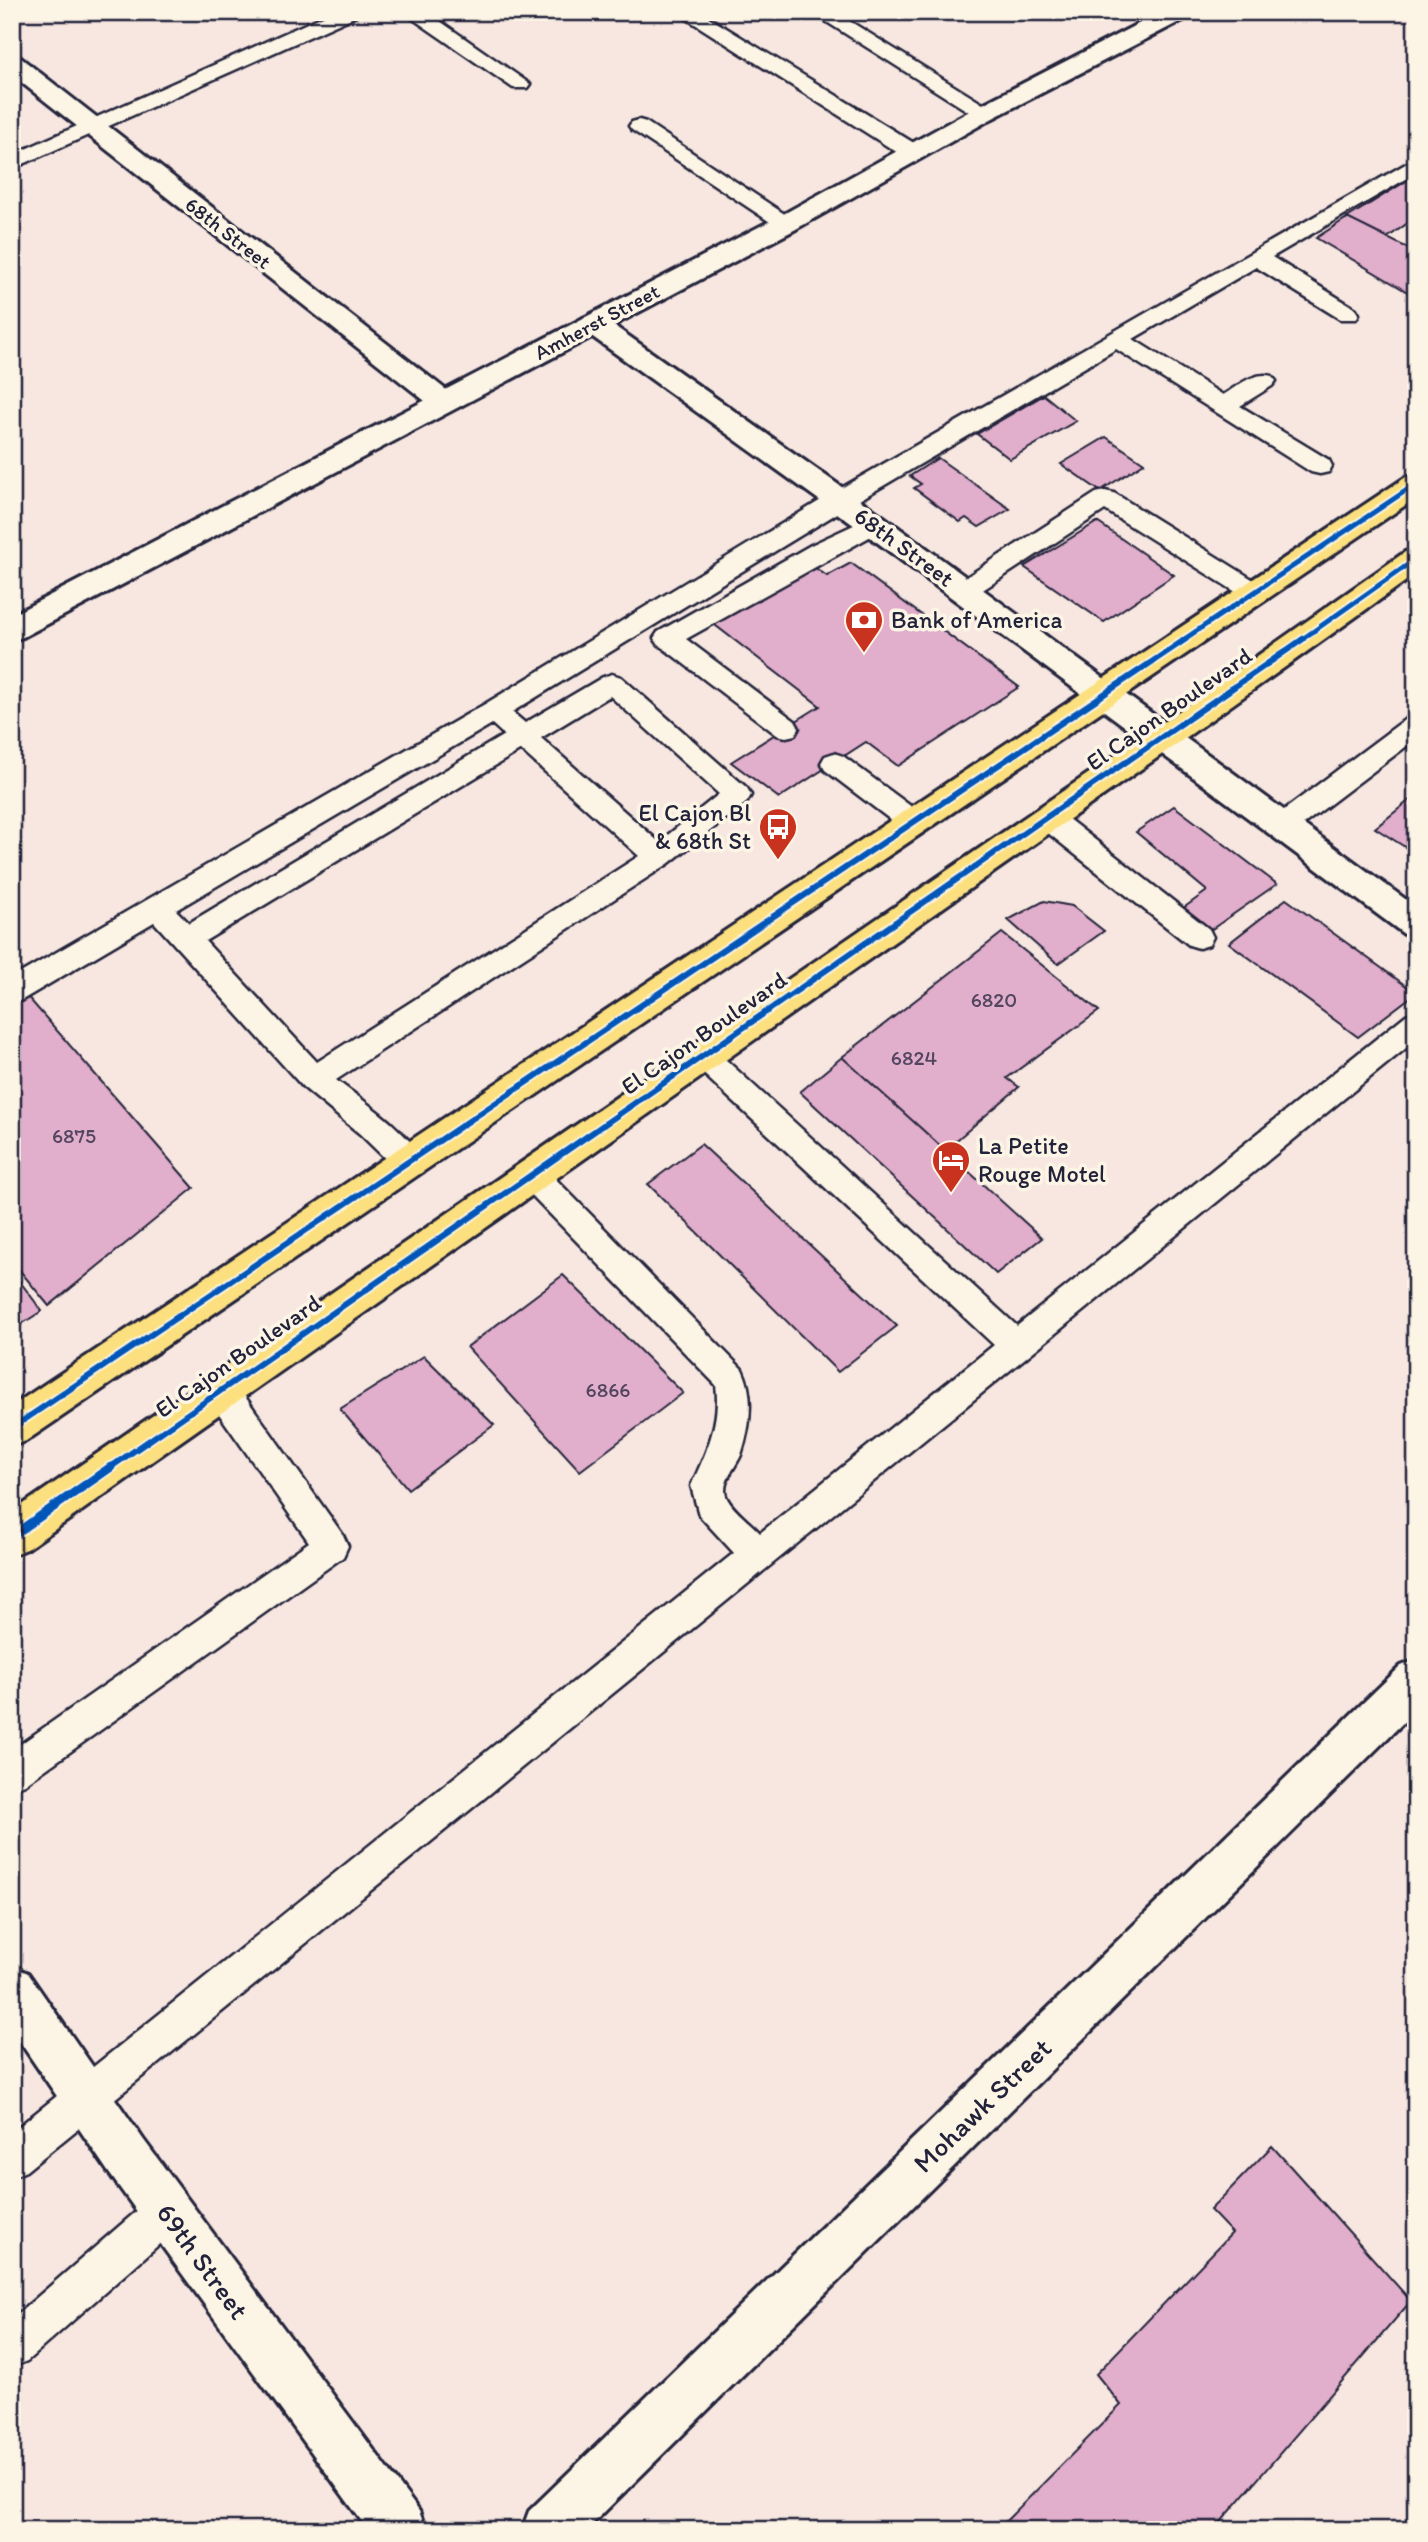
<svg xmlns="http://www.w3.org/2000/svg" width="1428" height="2542" viewBox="0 0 1428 2542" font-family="Itim,sans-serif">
	<rect width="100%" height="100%" fill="#f7e7e0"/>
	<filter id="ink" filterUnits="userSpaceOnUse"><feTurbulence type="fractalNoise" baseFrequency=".0143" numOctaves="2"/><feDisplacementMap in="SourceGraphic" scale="14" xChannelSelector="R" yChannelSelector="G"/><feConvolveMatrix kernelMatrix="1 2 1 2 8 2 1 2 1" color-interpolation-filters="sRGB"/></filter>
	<g filter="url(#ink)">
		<path fill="#e1aecb" stroke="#22223b" stroke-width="2" d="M1416,175V217L1387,238L1347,218Z
			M1347,218L1416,252V297L1316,238Z
			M1044,395L1076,421L1010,459L977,434Z
			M1106,437L1144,463L1100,491L1061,464Z
			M938,458L1010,509L979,527L966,518L960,522L914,488L921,484L910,476Z
			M1097,522L1174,575L1104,622L1024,567Z
			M807,562L827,576L851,563L1019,687L898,766L866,742L779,798L731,762L820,706L711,622Z
			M1416,795V854L1375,828Z
			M1174,806L1277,884L1209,931L1182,909L1207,891L1136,832Z
			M1286,899L1416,993L1358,1037L1229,943Z
			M1044,901L1072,906L1104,931L1058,964L1008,920Z
			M1002,933L1099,1011L1007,1078L1019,1087L945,1150L842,1057Z
			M26,995L194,1188L49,1306L12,1261V1003Z
			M842,1057L945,1150L1042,1238L996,1274L800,1092Z
			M701,1144L897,1326L838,1372L648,1184Z
			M12,1271L42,1311L12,1330Z
			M563,1275L683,1393L580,1471L467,1347Z
			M424,1356L494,1425L408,1489L340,1409Z
			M1272,2146L1411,2301L1214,2530H997L1121,2405L1096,2374L1232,2233L1210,2210Z"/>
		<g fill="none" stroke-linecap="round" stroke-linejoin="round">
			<defs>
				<path id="lane" d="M332,12H359L356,16L12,169V155Z
					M403,12H427L530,84L527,88H513Z
					M676,12H700L922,148L925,153L922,158H906Z
					M811,12H835L991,109L994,113L991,117H977Z
					M639,120L646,122L798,223L795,228H779L632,130L629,126L632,122Z
					M1416,158V173L1272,257L1356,309L1359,314L1356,319H1340L1256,267L1133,339L1223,395C1238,386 1254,371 1272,376L1276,381L1272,386L1240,406L1329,460L1332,466L1329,472L1320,474L1311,472L1116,349L849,506L512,712L525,723L603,677L612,674L621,677L747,788L751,795L747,802L668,864L336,1080C363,1101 409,1131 424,1162L420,1171L409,1175L398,1171L360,1134L303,1087L154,922L22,1000L12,1003V978L485,704L831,494ZM610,696L719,794L659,842L541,738ZM492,724L504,735L189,923L176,910ZM521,750L639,856L317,1062L205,941Z
					M1105,491L1114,493L1265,587L1269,593L1265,599L1256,602L1247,599L1105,510L972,597L963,600L954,597L950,591L954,585L1096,493Z
					M873,516L882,518L885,524L882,530L686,639L795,721L799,728L795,735L786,737L777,735L658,644L654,638L658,632L811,545Z
					M1416,716V739L1292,833L1282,836L1272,833L1268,826L1272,819L1407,718Z
					M834,753L843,756L924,816L928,823L924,830L914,833L904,830L825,770L821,763L825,756Z
					M1048,808L1058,811L1209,929L1213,937L1209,945L1199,948L1189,945L1038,825L1034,818L1038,811Z
					M1416,1012V1040L26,2171L12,2177V2132L734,1553L699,1515L691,1486C706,1453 721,1422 716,1385L521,1184L517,1175L521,1166L532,1162L543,1166L742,1369C755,1396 750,1428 741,1455C736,1467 721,1482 726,1496C731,1509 750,1522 760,1533L994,1345L694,1065L689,1057L694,1049L704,1045L714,1049L1017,1326L1406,1015Z
					M222,1377L234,1381L343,1535L348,1546L343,1557L25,1784L12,1789V1750L309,1542L210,1401L206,1391L210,1381Z
					M167,2191L181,2197L187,2211L181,2225L27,2361L12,2367V2319L153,2197Z"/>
				<path id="street" d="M12,56L21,58L454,396L458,402L454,408L444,411L434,408L12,75Z
					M593,315L603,318L884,517L1416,907V938L1404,934L862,531L583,330L579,324L583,318Z
					M1416,1660V1710L586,2530H522L529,2511L1401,1666Z
					M12,1966L28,1973L143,2139L419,2511L426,2530H368L109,2173L12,2030Z"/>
				<path id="secondary" d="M1161,12H1192L1189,17L993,118L796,229L23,637L12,640V615L778,217L975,108Z"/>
				<path id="primary" d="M1416,474V498L26,1441L12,1446V1406L1406,477Z
					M1416,549V574L1174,746L27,1549L12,1555V1512L1152,730L1405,552Z"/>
			</defs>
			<use href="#lane" stroke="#22223b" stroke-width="5"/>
			<use href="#street" stroke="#22223b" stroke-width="6"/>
			<use href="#secondary" stroke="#22223b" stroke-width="6"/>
			<use href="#primary" stroke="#22223b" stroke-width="6"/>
			<use href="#lane" fill="#fcf5e5" fill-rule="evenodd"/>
			<use href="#street" fill="#fcf5e5" fill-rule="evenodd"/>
			<use href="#secondary" fill="#fcf5e5" fill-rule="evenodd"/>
			<use href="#primary" fill="#fce080" fill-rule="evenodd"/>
			<defs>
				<path id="cycleway-far2" d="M1183,640L1416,484
					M1301,640L1416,559"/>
				<path id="cycleway-far1" d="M12,1428L1186,639
					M108,1469L1303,639"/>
				<path id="cycleway" d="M12,1536L111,1467"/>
			</defs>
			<use href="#cycleway-far2" stroke="#fcf5e5" stroke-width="9"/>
			<use href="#cycleway-far1" stroke="#fcf5e5" stroke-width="10"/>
			<use href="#cycleway" stroke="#fcf5e5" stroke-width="13"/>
			<use href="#cycleway-far2" stroke="#0057b8" stroke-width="5"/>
			<use href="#cycleway-far1" stroke="#0057b8" stroke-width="6"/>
			<use href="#cycleway" stroke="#0057b8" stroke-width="9"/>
		</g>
	</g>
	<defs>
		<symbol id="bank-pin" viewBox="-11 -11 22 30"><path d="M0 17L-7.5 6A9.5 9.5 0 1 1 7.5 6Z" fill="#c8321e" stroke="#fcf5e5"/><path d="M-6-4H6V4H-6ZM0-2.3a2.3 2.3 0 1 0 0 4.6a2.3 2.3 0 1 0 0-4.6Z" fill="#fff"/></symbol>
		<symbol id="bus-pin" viewBox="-11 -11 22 30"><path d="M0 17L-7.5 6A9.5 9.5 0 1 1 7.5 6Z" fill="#c8321e" stroke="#fcf5e5"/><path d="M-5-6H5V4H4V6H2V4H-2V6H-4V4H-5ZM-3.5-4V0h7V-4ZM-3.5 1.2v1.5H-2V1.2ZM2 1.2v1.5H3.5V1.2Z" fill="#fff"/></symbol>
		<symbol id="hotel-pin" viewBox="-11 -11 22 30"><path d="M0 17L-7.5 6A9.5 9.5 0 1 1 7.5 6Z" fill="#c8321e" stroke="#fcf5e5"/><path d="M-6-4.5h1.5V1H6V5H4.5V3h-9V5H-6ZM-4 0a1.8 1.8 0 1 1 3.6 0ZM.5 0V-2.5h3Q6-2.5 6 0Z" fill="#fff"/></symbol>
	</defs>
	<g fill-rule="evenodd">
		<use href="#bank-pin" x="842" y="598" width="44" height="60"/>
		<use href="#bus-pin" x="756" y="805" width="44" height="60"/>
		<use href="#hotel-pin" x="929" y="1138" width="44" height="60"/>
	</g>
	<g text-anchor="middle" stroke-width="7" stroke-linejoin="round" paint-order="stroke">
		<g font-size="21" fill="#22223b" stroke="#fcf5e5">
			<text transform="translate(228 233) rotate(38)" y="7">68th Street</text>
			<text transform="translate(597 322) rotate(-28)" y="7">Amherst Street</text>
		</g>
		<g font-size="21" fill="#52455f">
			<text x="994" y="1007">6820</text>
			<text x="914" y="1065">6824</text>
			<text x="74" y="1143">6875</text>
			<text x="608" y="1397">6866</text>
		</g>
		<g font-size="24" fill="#22223b" stroke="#fcf5e5">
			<text transform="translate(904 547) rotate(36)" y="8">68th Street</text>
			<text transform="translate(1169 709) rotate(-35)" y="8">El Cajon Boulevard</text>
			<text transform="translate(704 1033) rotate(-35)" y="8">El Cajon Boulevard</text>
			<text transform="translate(238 1356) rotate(-35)" y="8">El Cajon Boulevard</text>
		</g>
		<g font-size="24" fill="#22223b" stroke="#fcf5e5" text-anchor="start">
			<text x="891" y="628">Bank of America</text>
			<text x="751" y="821" text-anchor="end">El Cajon Bl<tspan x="751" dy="28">&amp; 68th St</tspan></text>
			<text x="978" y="1154">La Petite<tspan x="978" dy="28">Rouge Motel</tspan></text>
		</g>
		<g font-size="28" fill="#22223b" stroke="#fcf5e5">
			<text transform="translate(982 2105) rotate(-44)" y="10">Mohawk Street</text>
			<text transform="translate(203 2261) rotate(54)" y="10">69th Street</text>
		</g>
	</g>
	<rect width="1428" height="2542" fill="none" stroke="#fcf5e5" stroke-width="42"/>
	<rect x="21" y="21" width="1386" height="2500" fill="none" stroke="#22223b" stroke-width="2.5" filter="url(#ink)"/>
</svg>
